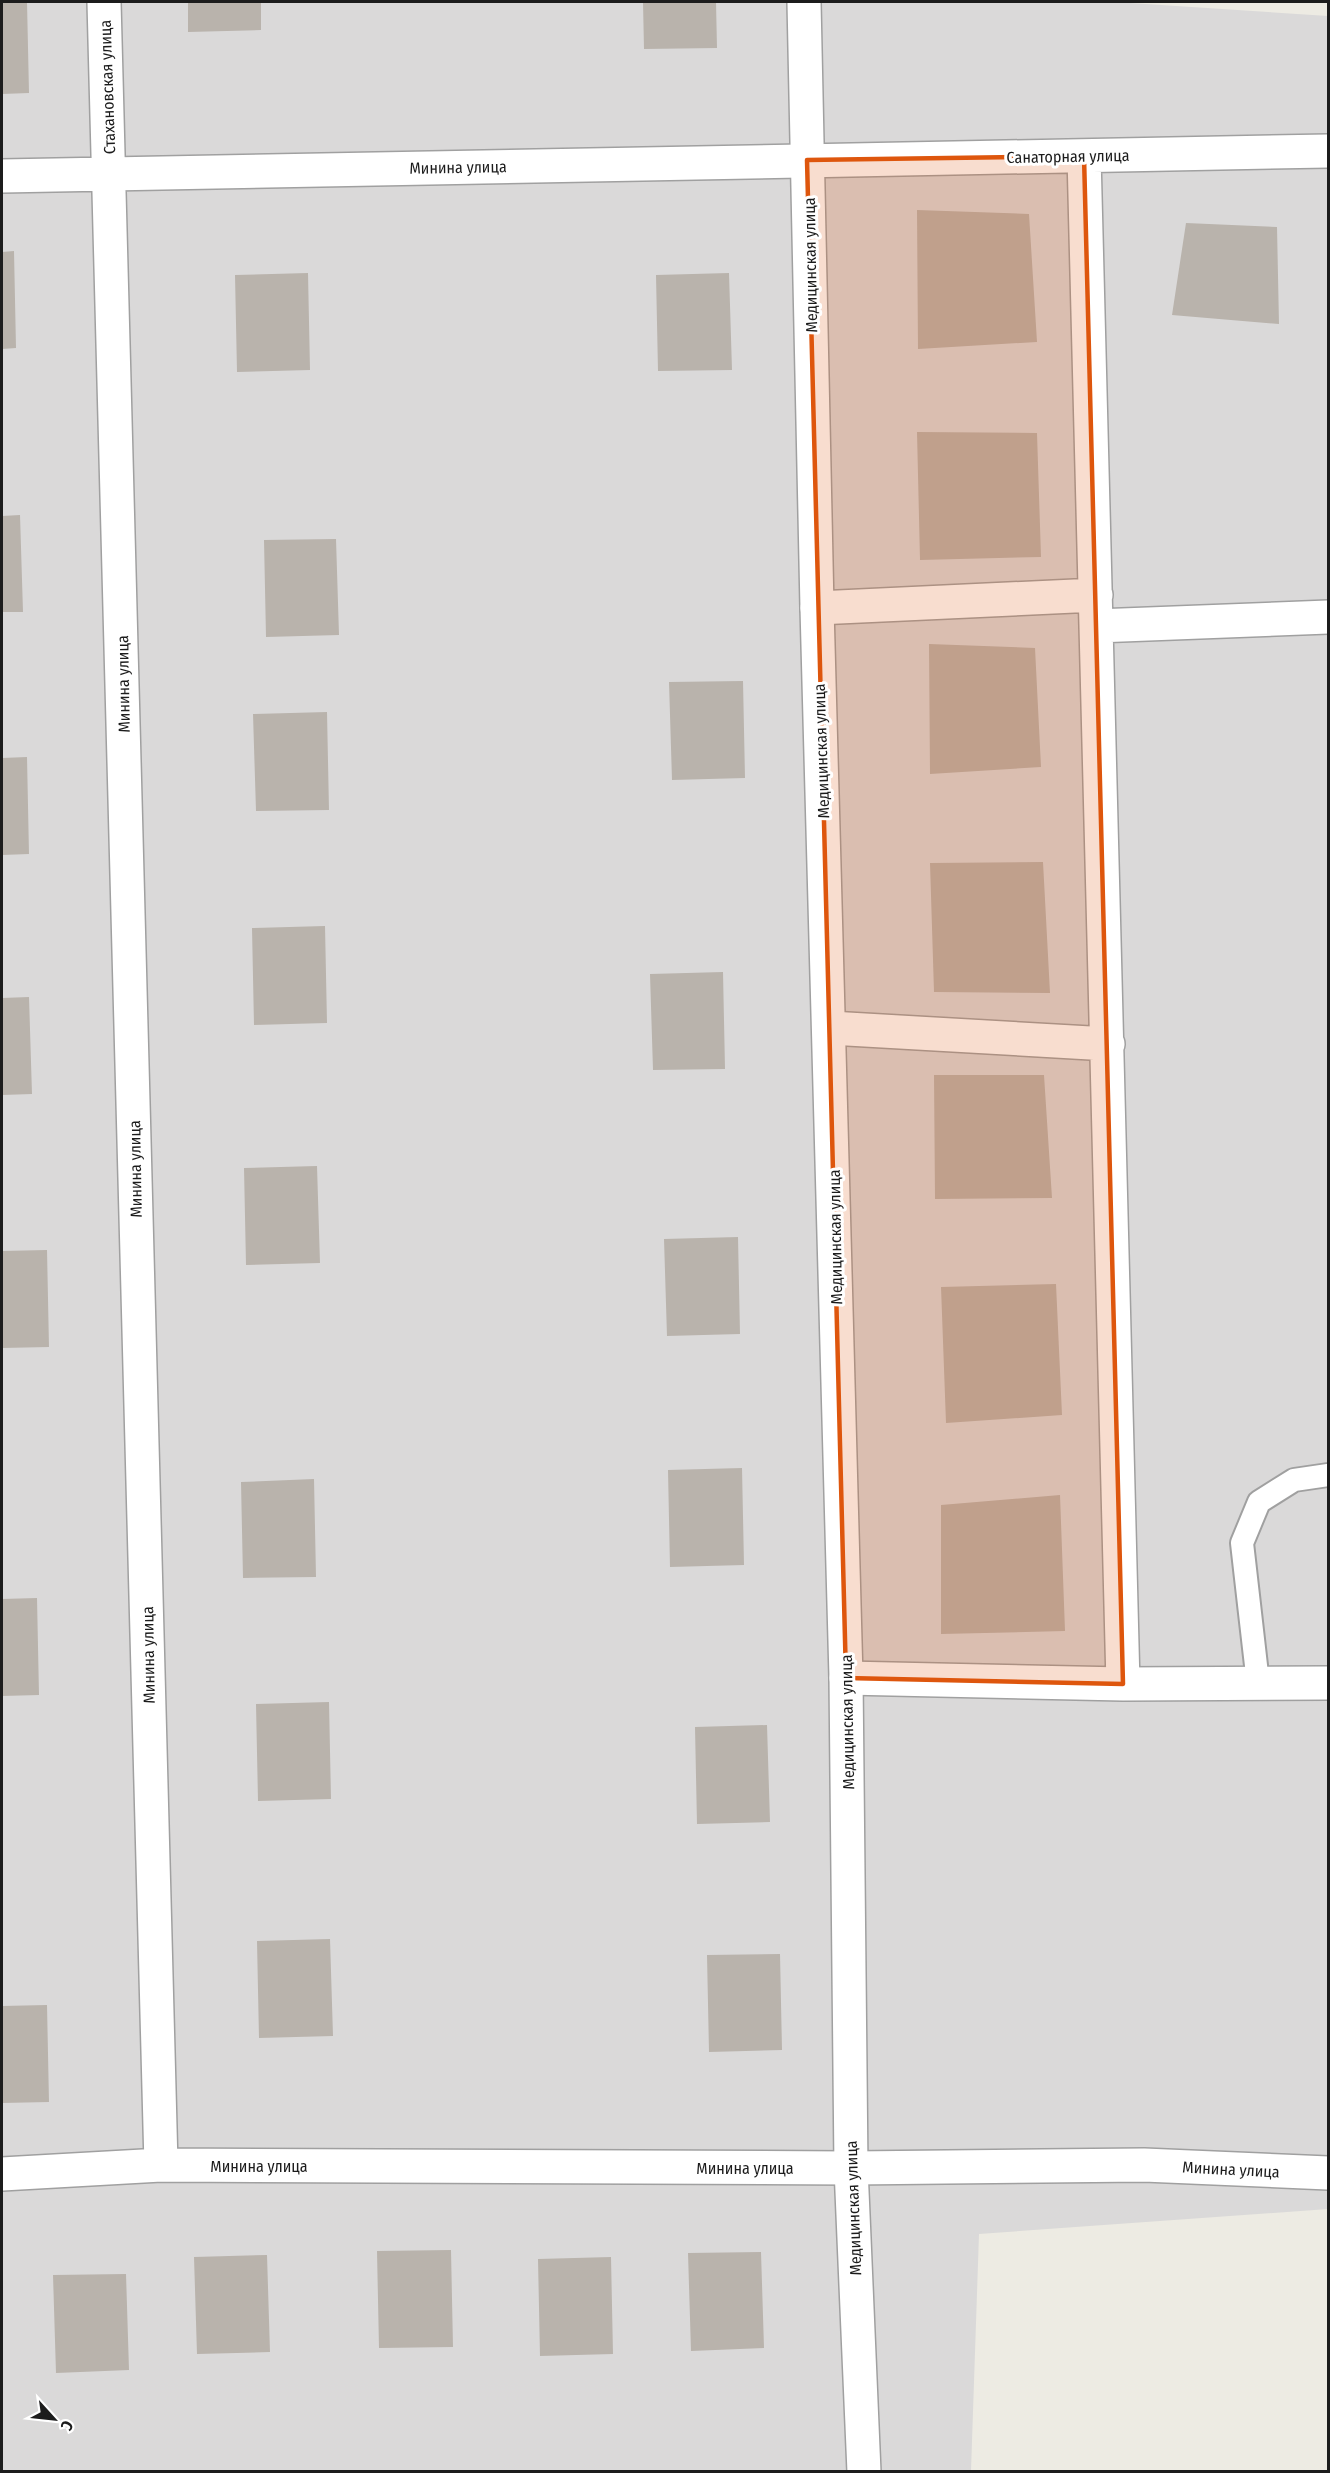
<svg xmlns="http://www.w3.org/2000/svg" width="1330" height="2473" viewBox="0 0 1330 2473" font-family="'Fira Sans Condensed',sans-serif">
	<rect width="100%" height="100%" fill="#edebe3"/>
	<path fill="#dad9d9" d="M2,2H1115L1328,16V2209L979,2234L971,2471L2,2472Z"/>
	<path fill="#b9b3ac" d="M2,2H27L29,93L2,94Z
		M188,2H261V30L188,32Z
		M643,2H716L717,48L644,49Z
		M917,210L1029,214L1037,342L918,349Z
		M1186,223L1277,227L1279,324L1172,315Z
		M14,251L16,348L2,349V252Z
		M308,273L310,370L237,372L235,275Z
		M729,273L732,370L658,371L656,275Z
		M917,432L1037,433L1041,557L920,560Z
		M20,515L23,612H2V516Z
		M336,539L339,635L266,637L264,540Z
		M929,644L1035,648L1041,767L930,774Z
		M743,681L745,778L672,780L669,682Z
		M327,712L329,810L256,811L253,714Z
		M27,757L29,854L2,855V758Z
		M1043,862L1050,993L934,992L930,863Z
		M325,926L327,1023L254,1025L252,928Z
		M723,972L725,1069L653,1070L650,974Z
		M29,997L32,1094L2,1095V998Z
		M934,1075H1044L1052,1198L935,1199Z
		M317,1166L320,1263L246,1265L244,1168Z
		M738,1237L740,1334L667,1336L664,1239Z
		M47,1250L49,1347L2,1348V1251Z
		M1056,1284L1062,1415L946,1423L941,1287Z
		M742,1468L744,1565L670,1567L668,1470Z
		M314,1479L316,1577L243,1578L241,1482Z
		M1060,1495L1065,1631L941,1634V1505Z
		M37,1598L39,1695L2,1696V1599Z
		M329,1702L331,1799L258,1801L256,1704Z
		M767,1725L770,1822L697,1824L695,1727Z
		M330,1939L333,2036L259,2038L257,1941Z
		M780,1954L782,2050L709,2052L707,1955Z
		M47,2005L49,2102L2,2103V2006Z
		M451,2250L453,2347L379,2348L377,2251Z
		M761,2252L764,2348L691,2351L688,2253Z
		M267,2255L270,2352L197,2354L194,2257Z
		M611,2257L613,2354L540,2356L538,2259Z
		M126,2274L129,2370L56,2373L53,2275Z"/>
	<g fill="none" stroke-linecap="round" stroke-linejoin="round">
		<defs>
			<path id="service" d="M1258,1683L1242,1543L1259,1502L1294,1480L1328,1475"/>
			<path id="minor" d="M104,2L161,2165
				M1084,156L1123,1684
				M2,176L1328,151
				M817,608L1096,595
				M1096,626L1328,617
				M830,1028L1108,1044
				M846,1678L1123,1684L1328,1683
				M2,2174L161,2165L851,2168L1144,2165L1328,2173"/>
			<path id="tertiary" d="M804,2L817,608L846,1678L851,2168L864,2472"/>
		</defs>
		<use href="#service" stroke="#a0a0a0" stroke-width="26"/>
		<use href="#minor" stroke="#a0a0a0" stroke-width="36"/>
		<use href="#tertiary" stroke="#a0a0a0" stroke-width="36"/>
		<use href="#service" stroke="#fff" stroke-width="22"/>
		<use href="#minor" stroke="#fff" stroke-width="33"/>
		<use href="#tertiary" stroke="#fff" stroke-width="33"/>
	</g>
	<path fill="#de560d" fill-opacity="0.2" stroke="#de560d" stroke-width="4.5" stroke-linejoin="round" d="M1084,156L1123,1684L846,1678L807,160Z"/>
	<g text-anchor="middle" stroke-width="6" stroke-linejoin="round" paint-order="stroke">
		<g font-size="16" fill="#1c1c1c" stroke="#fff">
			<text transform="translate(107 87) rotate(-92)" y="6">Стахановская улица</text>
			<text transform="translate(1068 156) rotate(-1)" y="6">Санаторная улица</text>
			<text transform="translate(458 167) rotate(-1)" y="6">Минина улица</text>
			<text transform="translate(810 265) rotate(-91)" y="6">Медицинская улица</text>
			<text transform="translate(123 684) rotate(-91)" y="6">Минина улица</text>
			<text transform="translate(821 751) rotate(-92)" y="6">Медицинская улица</text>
			<text transform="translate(135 1169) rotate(-91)" y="6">Минина улица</text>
			<text transform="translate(835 1237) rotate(-91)" y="6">Медицинская улица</text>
			<text transform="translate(148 1655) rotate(-91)" y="6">Минина улица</text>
			<text transform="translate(847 1722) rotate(-91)" y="6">Медицинская улица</text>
			<text x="259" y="2172">Минина улица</text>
			<text x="745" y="2174">Минина улица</text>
			<text transform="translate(1231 2169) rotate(3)" y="6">Минина улица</text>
			<text transform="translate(853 2208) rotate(-92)" y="6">Медицинская улица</text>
		</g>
	</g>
	<rect width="1330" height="2473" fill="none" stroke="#1c1c1c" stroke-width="6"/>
	<g transform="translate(54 2419) rotate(117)" stroke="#ffffff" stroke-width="4.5" paint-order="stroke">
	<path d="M0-4.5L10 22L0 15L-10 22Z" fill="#1c1c1c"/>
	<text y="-9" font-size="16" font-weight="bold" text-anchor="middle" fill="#1c1c1c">С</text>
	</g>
</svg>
